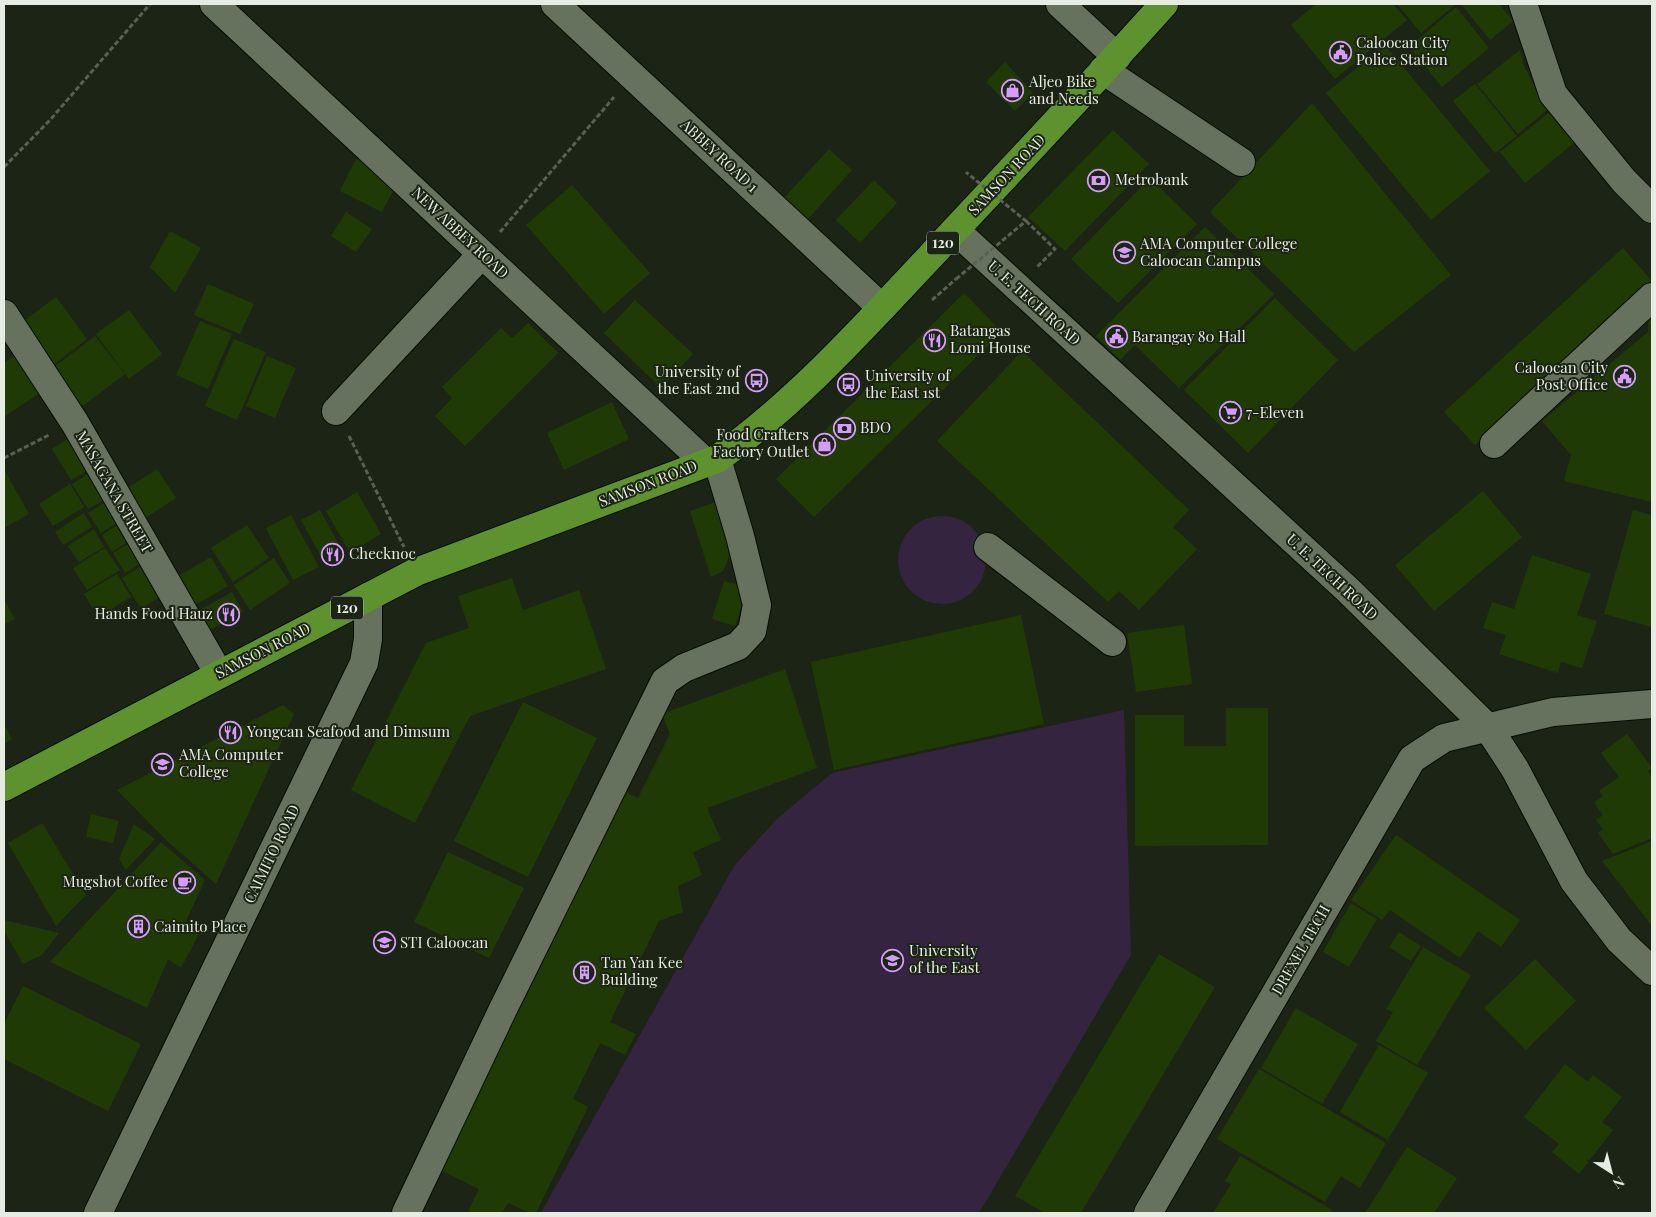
<svg xmlns="http://www.w3.org/2000/svg" width="1656" height="1217" viewBox="0 0 1656 1217" font-family="'Playfair Display',serif">
	<rect width="100%" height="100%" fill="#1c2515"/>
	<path fill="#352440" d="M898 560a44 44 0 1 1 88 0a44 44 0 1 1-88 0Z
		M1124,710L1131,955L979,1213H541L734,866L777,819L832,773Z"/>
	<path fill="#203a06" d="M1316,4H1393L1407,20L1335,79L1291,25Z
		M1397,4H1456L1421,33Z
		M1461,4H1499L1513,21L1490,40Z
		M1456,7L1489,48L1442,87L1409,47Z
		M1385,45L1490,171L1431,220L1326,93Z
		M1520,50L1524,66L1535,87L1551,107L1518,134L1477,84Z
		M1005,62L1033,93L1015,111L986,82Z
		M1475,84L1517,136L1495,153L1453,101Z
		M1312,103L1451,275L1354,352L1210,212Z
		M1550,112L1575,142L1525,183L1500,152Z
		M1113,130L1149,164L1065,251L1028,217Z
		M829,149L852,170L808,219L784,198Z
		M356,159L367,164L394,189L382,212L340,191Z
		M1150,178L1197,224L1118,303L1071,259Z
		M874,180L897,203L860,243L836,220Z
		M572,185L650,273L604,314L526,225Z
		M346,212L372,229L356,252L331,236Z
		M1205,227L1274,294L1179,388L1135,345L1120,360L1096,336Z
		M170,231L201,248L175,293L150,267Z
		M1623,248L1652,281L1475,445L1444,412Z
		M208,284L254,304L240,334L194,315Z
		M964,293L1002,332L814,517L776,479Z
		M56,297L87,339L52,366L20,324Z
		M1275,298L1338,360L1248,453L1184,390Z
		M635,300L693,354L661,388L604,333Z
		M1650,305H1652V502L1564,481L1571,455L1542,421L1648,332Z
		M129,310L162,354L129,379L96,334Z
		M200,321L232,334L208,389L176,375Z
		M528,323L558,353L465,446L435,416L452,398L442,387L501,328L512,338Z
		M95,336L125,374L75,412L46,373Z
		M234,339L266,352L237,420L205,406Z
		M1022,351L1189,510L1173,527L1197,549L1139,610L1119,591L1108,602L937,441Z
		M20,352L44,390L4,417V363Z
		M267,356L296,368L275,418L246,406Z
		M612,402L629,439L564,470L547,433Z
		M69,438L89,470L71,480L52,449Z
		M4,469L29,514L4,528Z
		M157,469L176,498L139,522L120,493Z
		M89,473L105,499L88,509L72,484Z
		M70,484L84,507L53,526L39,504Z
		M1483,491L1522,537L1434,611L1395,565Z
		M357,492L381,534L350,553L326,511Z
		M725,499L738,534L723,571L711,577L690,511Z
		M107,501L120,521L101,533L88,513Z
		M320,510L344,554L325,564L301,520Z
		M1633,510L1652,515V627L1604,614Z
		M84,513L92,527L63,545L55,532Z
		M291,515L319,567L293,580L266,528Z
		M121,523L131,540L112,552L102,535Z
		M247,525L269,558L233,582L211,548Z
		M94,529L104,547L79,562L68,546Z
		M133,541L145,561L125,573L113,553Z
		M105,548L120,570L87,590L73,568Z
		M1532,555L1591,574L1577,615L1597,621L1582,668L1561,662L1558,673L1499,654L1506,635L1483,628L1492,602L1514,609Z
		M211,557L228,586L190,608L173,579Z
		M274,558L290,583L250,610L234,585Z
		M148,562L167,592L141,609L122,578Z
		M117,574L131,597L98,617L84,594Z
		M512,578L523,610L579,590L606,669L470,716L415,823L351,790L426,643L469,628L458,596Z
		M724,581L747,587L735,626L712,619Z
		M232,592L243,612L205,633L194,613Z
		M4,599L15,619L4,625Z
		M1021,615L1044,724L834,770L811,662Z
		M1184,625L1192,684L1136,692L1127,633Z
		M785,669L817,768L707,808L721,840L693,852L702,875L678,886L683,912L659,921L610,1022L636,1034L625,1055L600,1043L573,1099L588,1107L536,1213H530L508,1203L502,1213H473L468,1211L479,1189L432,1166L624,791L638,798L670,734L662,714Z
		M523,702L597,738L528,877L454,841Z
		M283,705L294,714L216,884L165,839L117,790Z
		M1226,708H1268V845L1135,846V715H1184V746H1226Z
		M4,724L12,739L4,744Z
		M1627,734L1652,768L1648,771L1652,777V838L1613,854L1598,833L1603,829L1596,820L1603,815L1594,803L1603,796L1599,791L1619,777L1601,753Z
		M91,814L119,821L113,843L86,837Z
		M42,823L86,895L56,926L8,843Z
		M134,824L155,839L126,870L119,859Z
		M1396,835L1520,920L1501,947L1478,931L1460,958L1390,910L1382,920L1351,900Z
		M1652,841V926L1602,861Z
		M161,842L205,880L186,921L200,932L181,968L168,959L147,1008L50,962Z
		M448,852L524,888L489,958L414,922Z
		M1351,903L1377,919L1349,967L1323,952Z
		M4,920L59,933L42,955L23,964L4,931Z
		M1399,932L1421,946L1411,961L1389,947Z
		M1423,947L1471,975L1417,1065L1376,1041L1393,1012L1386,1009Z
		M1159,954L1215,987L1081,1213H1045L1015,1196Z
		M1535,959L1576,1001L1526,1050L1484,1008Z
		M23,986L141,1044L108,1111L4,1059V1024Z
		M1296,1008L1358,1044L1322,1104L1261,1068Z
		M1379,1045L1428,1073L1388,1140L1340,1112Z
		M1565,1064L1588,1082L1593,1075L1622,1097L1602,1122L1613,1130L1579,1174L1552,1152L1559,1144L1524,1117Z
		M1259,1069L1386,1143L1360,1188L1341,1176L1325,1202L1217,1139Z
		M1407,1147L1457,1178L1434,1213H1365Z
		M1240,1156L1332,1210L1331,1213H1213L1231,1184L1225,1181Z"/>
	<g fill="none" stroke-linecap="round" stroke-linejoin="round">
		<defs>
			<path id="minor" d="M214,4L705,462
				M555,4L882,308
				M1060,4L1117,57
				M1523,4L1553,94L1624,181L1652,209
				M1103,70L1241,162
				M955,230L1348,590L1489,729L1515,769L1574,881L1619,940L1652,971
				M4,314L75,423L219,674
				M336,411L482,254
				M1494,444L1652,297
				M988,547L1112,642
				M98,1213L364,663L368,639V597
				M406,1213L503,1009L665,681L684,668L738,646L752,631L757,605L740,536L717,459
				M1148,1213L1412,759L1444,738L1553,712L1652,704"/>
			<path id="highway" d="M4,787L416,572L717,459C796,403 862,329 928,259C1007,174 1087,90 1164,4"/>
		</defs>
		<use href="#minor" stroke="#060e02" stroke-width="30"/>
		<use href="#highway" stroke="#060e02" stroke-width="30"/>
		<path stroke="#596152" stroke-width="3" stroke-dasharray="5 2.5" stroke-linecap="butt" d="M4,167L50,120L150,4
			M1026,221L1055,249L1037,267
			M500,232L614,97
			M932,300L956,279
			M349,436L404,547
			M4,458L49,435"/>
		<use href="#minor" stroke="#66725e" stroke-width="28"/>
		<use href="#highway" stroke="#5e922f" stroke-width="28"/>
		<path stroke="#596152" stroke-width="3" stroke-dasharray="5 2.5" stroke-linecap="butt" d="M956,279L1026,221L967,173L966,174"/>
	</g>
	<defs>
		<symbol id="civic-ring" viewBox="-11 -11 22 22"><circle r="9.5" fill="#1c2515" stroke="#d59cfb" stroke-width="1.5"/><path d="M-.6-6.5H3V-4.5H.6V-3L4-1V1h2V6H-6V1h2V-1L-.6-3ZM-1.2 2.5V6h2.4V2.5Z" fill="#d59cfb"/></symbol>
		<symbol id="shop-ring" viewBox="-11 -11 22 22"><circle r="9.5" fill="#1c2515" stroke="#d59cfb" stroke-width="1.5"/><path d="M-5-2.5h2.3a2.7 3.5 0 0 1 5.4 0H5L5.5 6h-11ZM-1.5-2.5h3a1.5 2.3 0 0 0-3 0Z" fill="#d59cfb"/></symbol>
		<symbol id="bank-ring" viewBox="-11 -11 22 22"><circle r="9.5" fill="#1c2515" stroke="#d59cfb" stroke-width="1.5"/><path d="M-6-4H6V4H-6ZM0-2.3a2.3 2.3 0 1 0 0 4.6a2.3 2.3 0 1 0 0-4.6Z" fill="#d59cfb"/></symbol>
		<symbol id="university-ring" viewBox="-11 -11 22 22"><circle r="9.5" fill="#1c2515" stroke="#d59cfb" stroke-width="1.5"/><path d="M0-5L7-2L0 1L-7-2ZM-4 1L0 2.5L4 1V4Q0 6-4 4Z" fill="#d59cfb"/></symbol>
		<symbol id="restaurant-ring" viewBox="-11 -11 22 22"><circle r="9.5" fill="#1c2515" stroke="#d59cfb" stroke-width="1.5"/><path d="M-5-6h1v4h1v-4h1v4h1v-4h1v5L-1.5 .5V6h-2V.5L-5-1ZM5-6V6H3V1.5H1.5Q1.5-4 5-6Z" fill="#d59cfb"/></symbol>
		<symbol id="bus-ring" viewBox="-11 -11 22 22"><circle r="9.5" fill="#1c2515" stroke="#d59cfb" stroke-width="1.5"/><path d="M-5-6H5V4H4V6H2V4H-2V6H-4V4H-5ZM-3.5-4V0h7V-4ZM-3.5 1.2v1.5H-2V1.2ZM2 1.2v1.5H3.5V1.2Z" fill="#d59cfb"/></symbol>
		<symbol id="supermarket-ring" viewBox="-11 -11 22 22"><circle r="9.5" fill="#1c2515" stroke="#d59cfb" stroke-width="1.5"/><path d="M-6-5.5h2.5l.6 2H6L4.5 2H-2.5L-4.4-4H-6ZM-1.5 3.2a1.3 1.3 0 1 0 .1 0ZM3 3.2a1.3 1.3 0 1 0 .1 0Z" fill="#d59cfb"/></symbol>
		<symbol id="cafe-ring" viewBox="-11 -11 22 22"><circle r="9.5" fill="#1c2515" stroke="#d59cfb" stroke-width="1.5"/><path d="M-5.5-4.5H6V0H3Q3 3.5 0 3.5H-2.5Q-5.5 3.5-5.5 0ZM3-3.2v2h1.7v-2ZM-6 4.5H4V6H-6Z" fill="#d59cfb"/></symbol>
		<symbol id="building-ring" viewBox="-11 -11 22 22"><circle r="9.5" fill="#1c2515" stroke="#d59cfb" stroke-width="1.5"/><path d="M-4-6H4V6H1V3H-1V6H-4ZM-2.5-4.3h1.7v1.8h-1.7ZM.8-4.3h1.7v1.8H.8ZM-2.5-1h1.7V.8h-1.7ZM.8-1h1.7V.8H.8Z" fill="#d59cfb"/></symbol>
	</defs>
	<g fill-rule="evenodd">
		<use href="#civic-ring" x="1328" y="40" width="25" height="25"/>
		<use href="#shop-ring" x="1000" y="78" width="25" height="25"/>
		<use href="#bank-ring" x="1086" y="168" width="25" height="25"/>
		<use href="#university-ring" x="1112" y="240" width="25" height="25"/>
		<use href="#civic-ring" x="1104" y="324" width="25" height="25"/>
		<use href="#restaurant-ring" x="922" y="328" width="25" height="25"/>
		<use href="#civic-ring" x="1612" y="364" width="25" height="25"/>
		<use href="#bus-ring" x="744" y="368" width="25" height="25"/>
		<use href="#bus-ring" x="836" y="372" width="25" height="25"/>
		<use href="#supermarket-ring" x="1218" y="400" width="25" height="25"/>
		<use href="#bank-ring" x="832" y="416" width="25" height="25"/>
		<use href="#shop-ring" x="812" y="432" width="25" height="25"/>
		<use href="#restaurant-ring" x="320" y="542" width="25" height="25"/>
		<use href="#restaurant-ring" x="216" y="602" width="25" height="25"/>
		<use href="#restaurant-ring" x="218" y="720" width="25" height="25"/>
		<use href="#university-ring" x="150" y="752" width="25" height="25"/>
		<use href="#cafe-ring" x="172" y="870" width="25" height="25"/>
		<use href="#building-ring" x="126" y="914" width="25" height="25"/>
		<use href="#university-ring" x="372" y="930" width="25" height="25"/>
		<use href="#university-ring" x="880" y="948" width="25" height="25"/>
		<use href="#building-ring" x="572" y="960" width="25" height="25"/>
	</g>
	<g text-anchor="middle" stroke-width="4" stroke-linejoin="round" paint-order="stroke">
		<g fill="#1c2515" stroke="#a9b0a4" stroke-width="1">
			<rect x="927" y="231.5" width="32" height="23" rx="4"/>
			<rect x="331" y="596.5" width="32" height="23" rx="4"/>
		</g>
		<g font-size="14" font-weight="bold" fill="#e6ece1">
			<text x="943" y="248">120</text>
			<text x="347" y="613">120</text>
		</g>
		<g font-size="15" fill="#e6ece1" stroke="#1c2515" text-anchor="start">
			<text x="1356" y="48">Caloocan City<tspan x="1356" dy="17">Police Station</tspan></text>
			<text x="1029" y="87">Aljeo Bike<tspan x="1029" dy="17">and Needs</tspan></text>
			<text x="1115" y="185">Metrobank</text>
			<text x="1140" y="249">AMA Computer College<tspan x="1140" dy="17">Caloocan Campus</tspan></text>
			<text x="950" y="336">Batangas<tspan x="950" dy="17">Lomi House</tspan></text>
			<text x="1132" y="342">Barangay 80 Hall</text>
			<text x="1608" y="373" text-anchor="end">Caloocan City<tspan x="1608" dy="17">Post Office</tspan></text>
			<text x="740" y="377" text-anchor="end">University of<tspan x="740" dy="17">the East 2nd</tspan></text>
			<text x="865" y="381">University of<tspan x="865" dy="17">the East 1st</tspan></text>
			<text x="1246" y="418">7-Eleven</text>
			<text x="860" y="433">BDO</text>
			<text x="809" y="440" text-anchor="end">Food Crafters<tspan x="809" dy="17">Factory Outlet</tspan></text>
			<text x="349" y="559">Checknoc</text>
			<text x="213" y="619" text-anchor="end">Hands Food Hauz</text>
			<text x="247" y="737">Yongcan Seafood and Dimsum</text>
			<text x="179" y="760">AMA Computer<tspan x="179" dy="17">College</tspan></text>
			<text x="168" y="887" text-anchor="end">Mugshot Coffee</text>
			<text x="154" y="932">Caimito Place</text>
			<text x="400" y="948">STI Caloocan</text>
			<text x="909" y="956">University<tspan x="909" dy="17">of the East</tspan></text>
			<text x="601" y="968">Tan Yan Kee<tspan x="601" dy="17">Building</tspan></text>
		</g>
		<g font-size="15" fill="#e6ece1" stroke="#1c2515">
			<text transform="translate(719 156) rotate(43)" y="5">ABBEY ROAD 1</text>
			<text transform="translate(1007 175) rotate(-47)" y="5">SAMSON ROAD</text>
			<text transform="translate(460 233) rotate(43)" y="5">NEW ABBEY ROAD</text>
			<text transform="translate(1034 303) rotate(42)" y="5">U. E. TECH ROAD</text>
			<text transform="translate(648 484) rotate(-21)" y="5">SAMSON ROAD</text>
			<text transform="translate(114 492) rotate(60)" y="5">MASAGANA STREET</text>
			<text transform="translate(1332 577) rotate(43)" y="5">U. E. TECH ROAD</text>
			<text transform="translate(263 651) rotate(-27)" y="5">SAMSON ROAD</text>
			<text transform="translate(272 854) rotate(-64)" y="5">CAIMITO ROAD</text>
			<text transform="translate(1301 950) rotate(-60)" y="5">DREXEL TECH</text>
		</g>
	</g>
	<rect width="1656" height="1217" fill="none" stroke="#e6ece1" stroke-width="10"/>
	<g transform="translate(1611 1172) rotate(144)" stroke="#1c2515" stroke-width="4" paint-order="stroke">
	<path d="M0-4L9 19L0 12L-9 19Z" fill="#e6ece1"/>
	<text y="-8" font-size="14" font-weight="bold" text-anchor="middle" fill="#e6ece1">N</text>
	</g>
</svg>
